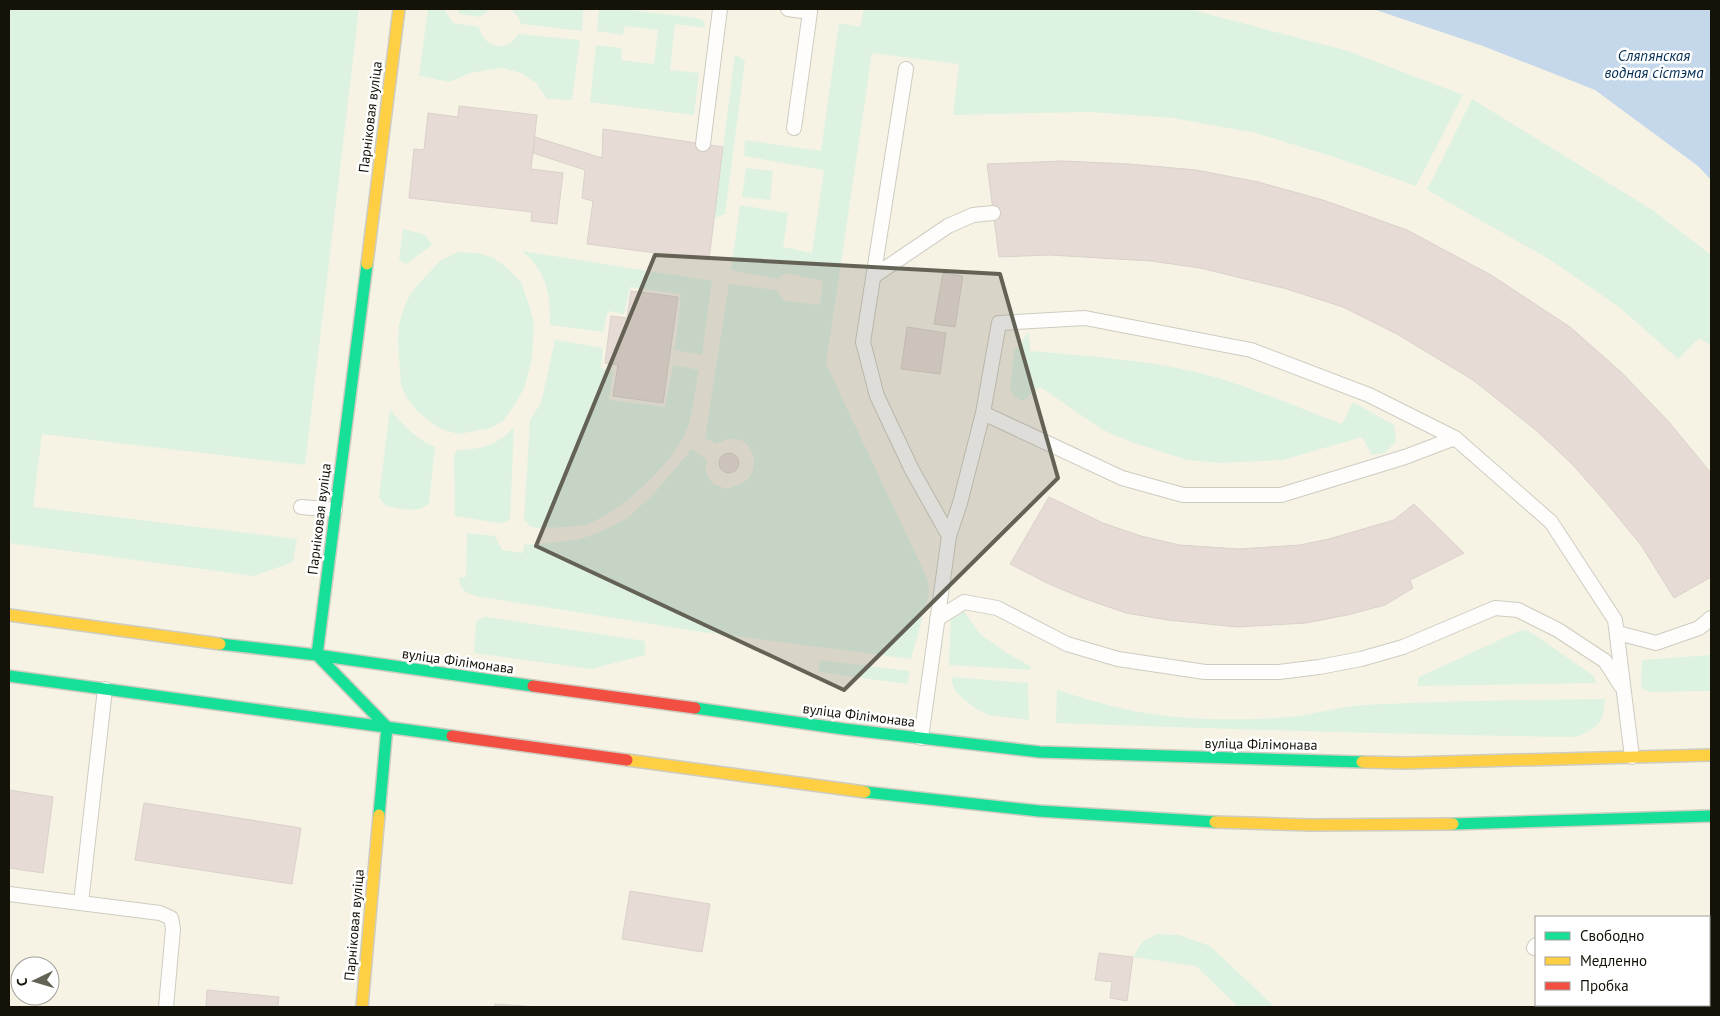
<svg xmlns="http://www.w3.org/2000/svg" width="1720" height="1016" viewBox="0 0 1720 1016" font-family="'PT Sans',sans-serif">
	<rect width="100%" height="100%" fill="#f6f3e5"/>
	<path fill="#def2e1" d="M9,9H359L305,465L42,434L33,507L297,539L293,562L254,576L9,543Z
		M428,9H444L453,23L479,27C484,48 506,54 518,34L580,40L572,100L547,99L536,83L521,73L503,68L486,70L467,74L450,82L419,76Z
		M456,9H490L480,17L460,14Z
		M511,9H583L582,31L521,24L518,17Z
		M599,9H622L697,18L704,21L705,28L675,24L670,70L699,73L694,115L590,102L596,45L622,48L621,60L654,64L658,30L624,26L623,35L597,31Z
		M864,9H1189L1348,51L1463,95L1416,186L1337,158L1256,133L1173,118L1090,112L953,115L959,64L872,53L826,364L928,580L929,593L911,659L696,631L475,596C465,592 460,590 459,578L466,577L467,533L495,536L502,550L523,553L524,545L578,540L607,529L629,517L655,492L692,449L707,460L705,471L713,484L727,489C732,487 740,485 745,481C765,467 750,424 717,444L705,438L729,284L776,290L785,301L820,305L823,281L786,273L777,279L731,270L740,205L788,213L783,247L812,253L824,170L744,156L745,140L821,151L839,23L860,27Z
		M735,54L745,61L725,214L714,218Z
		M1472,99L1654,211L1711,255V345L1699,338L1678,359L1619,307L1549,259L1427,190Z
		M746,168L773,171L770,200L742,197Z
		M403,229L425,235L432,245L406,264L399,259Z
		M522,251L712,281L702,355L675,350L681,294L630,287L624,314L608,311L603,332L550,325C551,294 546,271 522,251Z
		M458,252L477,253L491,257L505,266L521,282L530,308L534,326L532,359L524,388L514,406L503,421L491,428L459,434L443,430L429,421L416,410L407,398L401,386L398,342L399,325L404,307L412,291L440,261Z
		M1029,332L1030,351C1084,356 1139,359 1192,371C1243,383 1293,406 1342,424L1353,402L1394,425L1396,441L1385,453L1372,455L1362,437L1283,460L1220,463L1187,460L1131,442L1103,430L1040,387L1023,401L1016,398L1010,390L1014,351Z
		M555,340L603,348L601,368L613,371L609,400L665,407L673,365L699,370C695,389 693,409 688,427C676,460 618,517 583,525C569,528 552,527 537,528L530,526L524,520L530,420L541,403Z
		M390,409C403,425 416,439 435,447L429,503C418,515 400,508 386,506L379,497Z
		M514,427L510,519L505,522L499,523L455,516L454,456L457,450C483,449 496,446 514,427Z
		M961,607L980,634L1007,653L1030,666L1031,670L949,665L951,617Z
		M486,617L645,641V655L591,669L474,653L476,623L479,619Z
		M1521,630L1529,631L1594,676L1596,683L1417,686L1419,677Z
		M1711,655V691L1649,692L1641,687L1642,660Z
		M820,660L910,671L907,684L819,672Z
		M951,677L1028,683L1029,720L988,715L973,707L960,696L954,689Z
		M1057,690C1086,699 1115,708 1145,713C1187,720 1245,721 1288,717C1313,715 1338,707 1363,705C1443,701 1524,700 1605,699C1604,723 1598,727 1577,737C1404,735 1230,729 1056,723Z
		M1157,934L1179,935L1210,946L1275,1007H1238L1196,966L1133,957L1142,942Z"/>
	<path fill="#c5d8eb" d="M1373,9H1711V180L1698,166L1595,90L1483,46Z"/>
	<path fill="#e6dcd5" stroke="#dad1cb" d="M459,106L537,115L531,169L563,173L557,224L531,221L532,212L409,198L414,149L424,150L428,113L458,117Z
		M603,129L723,147L709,260L587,244L593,201L582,198L585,170L533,153L535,137L602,158Z
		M1062,161L1129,164L1196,170L1258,182L1323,200L1407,230L1491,275L1570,327L1622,373L1668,421L1711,473V577L1674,598L1641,545L1604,500L1573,465L1537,431L1473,380L1397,334L1343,307L1287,289L1200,268L1151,261L1050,255L999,257L987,164Z
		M943,273L963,276L955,327L934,324Z
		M631,291L678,297L663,403L613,396L618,365L605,363L611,316L627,318Z
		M907,327L946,333L940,374L901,369Z
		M719 463a10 10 0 1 1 20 0a10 10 0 1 1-20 0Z
		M1049,497L1103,523L1141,536L1179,545L1239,549L1300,545L1329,539L1394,520L1414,504L1464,553L1410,580L1413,588L1385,605L1347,615L1306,623L1238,627L1168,620L1126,613L1080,597L1047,583L1010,564Z
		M9,790L53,797L43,873L9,868Z
		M144,803L301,828L292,884L135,860Z
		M630,891L710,904L702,952L622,939Z
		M1711,945V1007H1678L1675,1005H1709V946Z
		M1099,953L1133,957L1127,1001L1110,998L1112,982L1095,980Z
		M207,990L279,997L278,1007H206Z
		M495,1004L539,1007H494Z"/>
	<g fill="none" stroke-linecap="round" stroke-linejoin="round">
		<defs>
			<path id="lane" d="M788,9L810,12L794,128
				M906,69L863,342L877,396L912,470L949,536
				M703,144L720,9
				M874,276L948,226L973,215L993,213
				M983,413L1122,478L1183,495H1281L1405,457L1455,438
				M301,507L335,510
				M937,619L964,602L997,608L1067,644L1118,659L1205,672H1279L1319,667L1361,659L1403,647L1495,608L1518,610L1558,630L1605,661L1621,686
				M1618,633L1656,643L1699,628L1711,618
				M921,738L949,536L960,503L983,413L999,323L1085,318L1251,350L1369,395L1455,438L1551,522L1615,620L1632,757
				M9,894L160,913L171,918L173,929L166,1007
				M81,903L105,689
				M1534,948L1536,945"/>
			<path id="fast" d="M367,264L317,655L387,727L379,815
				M220,644L317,655L533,686
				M9,676L452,736
				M695,708L844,729L1040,752L1362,762
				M865,792L1039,811L1215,822
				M1453,824L1711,816"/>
			<path id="slow" d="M367,264L399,9
				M9,615L220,644
				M627,760L865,792
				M1362,762L1406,763L1711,755
				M1215,822L1311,825L1453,824
				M362,1007L379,815"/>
			<path id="jam" d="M533,686L695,708
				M452,736L627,760"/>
		</defs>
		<use href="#lane" stroke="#ceccc0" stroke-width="16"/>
		<use href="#fast" stroke="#ceccc0" stroke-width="14"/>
		<use href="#slow" stroke="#ceccc0" stroke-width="14"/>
		<use href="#jam" stroke="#ceccc0" stroke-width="14"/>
		<use href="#lane" stroke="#fefdfb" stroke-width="14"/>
		<use href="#fast" stroke="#16e098" stroke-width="11"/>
		<use href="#slow" stroke="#ffcf43" stroke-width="11"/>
		<use href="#jam" stroke="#f24e42" stroke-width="11"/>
	</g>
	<path fill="#646155" fill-opacity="0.2" stroke="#646155" stroke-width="4" stroke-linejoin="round" d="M655,255L1000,274L1058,478L844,690L536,546Z"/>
	<g text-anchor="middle" stroke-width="5" stroke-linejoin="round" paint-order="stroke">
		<g font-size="14" fill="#151207" stroke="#fff">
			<text transform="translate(370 117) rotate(-83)" y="5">Парніковая вуліца</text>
			<text transform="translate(319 519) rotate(-83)" y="5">Парніковая вуліца</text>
			<text transform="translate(458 661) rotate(8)" y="5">вуліца Філімонава</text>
			<text transform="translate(859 715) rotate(7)" y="5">вуліца Філімонава</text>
			<text transform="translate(1261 744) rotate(1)" y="5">вуліца Філімонава</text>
			<text transform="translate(354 925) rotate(-85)" y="5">Парніковая вуліца</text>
		</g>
		<g font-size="15" font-style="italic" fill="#012d55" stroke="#fff">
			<text x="1654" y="61">Сляпянская<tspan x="1654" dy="17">водная сістэма</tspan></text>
		</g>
	</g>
	<rect width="1720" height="1016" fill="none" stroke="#151207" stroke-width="20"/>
	<rect x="1535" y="916" width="175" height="90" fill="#ffffff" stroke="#a1a09c"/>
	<rect x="1545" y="932" width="25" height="8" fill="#16e098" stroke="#a1a09c"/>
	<text x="1580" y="941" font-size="15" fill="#151207">Свободно</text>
	<rect x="1545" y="957" width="25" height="8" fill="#ffcf43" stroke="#a1a09c"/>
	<text x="1580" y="966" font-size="15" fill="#151207">Медленно</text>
	<rect x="1545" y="982" width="25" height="8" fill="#f24e42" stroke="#a1a09c"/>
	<text x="1580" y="991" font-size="15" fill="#151207">Пробка</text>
	<g transform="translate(35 981) rotate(265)"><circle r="24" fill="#ffffff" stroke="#a1a09c"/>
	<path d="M0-4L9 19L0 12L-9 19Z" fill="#646155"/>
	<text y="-8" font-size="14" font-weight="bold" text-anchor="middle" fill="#151207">С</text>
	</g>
</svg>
